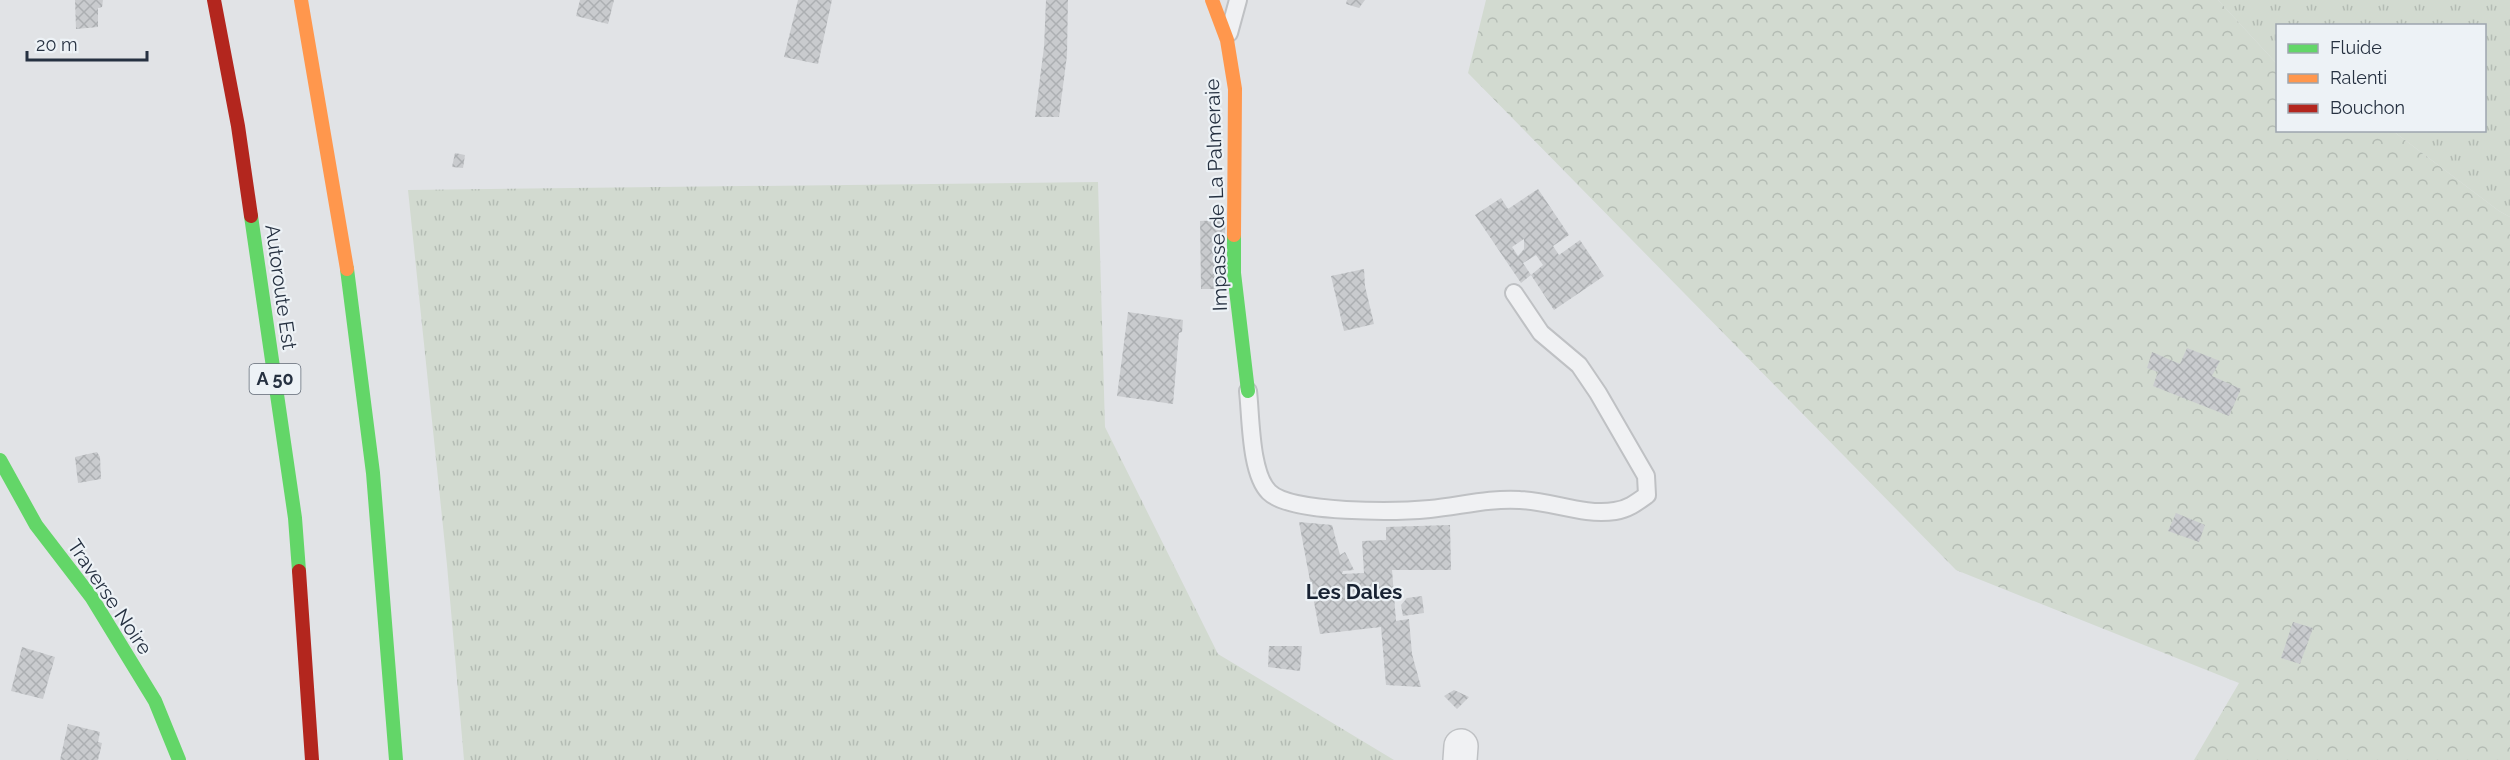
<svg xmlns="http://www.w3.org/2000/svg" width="2510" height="760" viewBox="0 0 2510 760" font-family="Raleway,sans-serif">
	<defs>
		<pattern id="grass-tufts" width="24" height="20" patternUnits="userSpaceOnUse" patternTransform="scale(1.5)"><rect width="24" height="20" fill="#d2dad0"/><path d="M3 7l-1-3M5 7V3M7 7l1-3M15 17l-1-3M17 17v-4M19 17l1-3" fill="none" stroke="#b4bcb4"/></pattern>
		<pattern id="forest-crowns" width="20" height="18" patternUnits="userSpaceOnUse" patternTransform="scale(1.5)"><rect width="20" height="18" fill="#d2dad0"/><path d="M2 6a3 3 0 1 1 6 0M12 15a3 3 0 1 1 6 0" fill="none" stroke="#b4bcb4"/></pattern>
		<pattern id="building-cross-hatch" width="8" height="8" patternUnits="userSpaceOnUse" patternTransform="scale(1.5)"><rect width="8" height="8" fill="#c9cbce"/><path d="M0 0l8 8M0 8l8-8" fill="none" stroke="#acafb2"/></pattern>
	</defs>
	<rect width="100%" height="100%" fill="#e1e3e6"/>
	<path fill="url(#grass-tufts)" d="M2218,0H2510V217L2499,211L2393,131L2484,130V26H2278L2277,64Z
		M1098,182L1105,427L1218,654L1394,760H464L447,565L408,190Z"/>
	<path fill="url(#forest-crowns)" d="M1486,0H2218L2277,64L2278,130L2393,131L2499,211L2510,217V760H2194L2239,683L1956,570L1468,73Z"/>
	<path fill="url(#building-cross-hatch)" fill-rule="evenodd" d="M75,0H103L102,7L98,8V27L76,29Z
		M580,0H614L608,24L576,16Z
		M798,0H832L818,64L784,57Z
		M1046,0H1068L1067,55L1059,117H1035L1044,47Z
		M1347,0H1365L1359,8L1346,4Z
		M455,153L465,155L463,168L452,167Z
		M1538,189L1569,235L1553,246L1559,255L1580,240L1604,276L1554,310L1531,275L1521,283L1475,215L1501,198L1508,209ZM1524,239V249L1518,256L1512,247ZM1536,255L1543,265L1531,275L1523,263Z
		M1226,220L1220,289H1201L1200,221Z
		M1364,269L1365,286L1374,324L1344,331L1331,276Z
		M1128,312L1183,320L1182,332L1179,333L1173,404L1117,396Z
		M2187,348L2220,361L2212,376L2241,389L2229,416L2153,386L2158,372L2147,368L2152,352L2180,364Z
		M97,452L100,457L101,479L78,483L75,457Z
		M2176,513L2205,525L2199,542L2168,531Z
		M1299,522L1332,525L1340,555L1345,552L1354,570L1343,571L1342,574L1364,573L1362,541L1386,540V527L1450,525L1451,570H1392L1396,621L1409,619L1412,654L1421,687L1386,685L1381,627L1320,634Z
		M1422,596L1424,613L1403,616L1401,605L1407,598Z
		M2293,622L2313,628L2300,664L2281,658Z
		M1269,646H1302L1300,671L1268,667Z
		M22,647L55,657L43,699L11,691Z
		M1454,690L1469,697L1457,709L1444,696Z
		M68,724L100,732L98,742L102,743L98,760H60Z"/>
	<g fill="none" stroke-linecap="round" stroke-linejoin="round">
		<defs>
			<path id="lane" d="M1229,33L1238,0
				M1248,391C1251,417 1250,473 1269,492C1291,514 1398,512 1430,509C1460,506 1490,498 1520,500C1552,501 1583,516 1615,511C1628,509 1636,503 1647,495L1646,476L1598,393L1579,365L1541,333L1514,293"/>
			<path id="street" d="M1460,760L1461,746"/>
		</defs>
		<use href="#lane" stroke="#bfc1c4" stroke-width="20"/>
		<use href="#street" stroke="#bfc1c4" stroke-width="36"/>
		<use href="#lane" stroke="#f0f1f3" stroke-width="16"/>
		<use href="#street" stroke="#f0f1f3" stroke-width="33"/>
		<path stroke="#63d668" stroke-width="14" d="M251,216L295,518L299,571
			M1234,235V273L1248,391
			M347,269L373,473L396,760
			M0,460L36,525L92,598L155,701L179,760"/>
		<path stroke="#ff974d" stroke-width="14" d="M301,0L347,269
			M1212,0L1227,40L1235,89L1234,235"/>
		<path stroke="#b3261e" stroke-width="14" d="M214,0L238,126L251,216
			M299,571L312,760"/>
	</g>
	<g text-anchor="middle" stroke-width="4.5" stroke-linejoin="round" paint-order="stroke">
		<rect fill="#edf2f6" stroke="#626b77" stroke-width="1.5" x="249.5" y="364" width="51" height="30" rx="4.5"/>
		<g font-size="18" font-weight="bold" fill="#263141">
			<text x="275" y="385">A 50</text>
		</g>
		<g font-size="20" fill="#263141" stroke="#edf2f6">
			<text transform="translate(1216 195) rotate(-92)" y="7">Impasse de La Palmeraie</text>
			<text transform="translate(281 287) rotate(82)" y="7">Autoroute Est</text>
			<text transform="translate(110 597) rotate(56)" y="7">Traverse Noire</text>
		</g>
		<g font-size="21" font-weight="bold" fill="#182232" stroke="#edf2f6">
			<text x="1354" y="599">Les Dales</text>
		</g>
	</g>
	<rect x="2276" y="24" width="210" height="108" fill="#edf2f6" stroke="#9da5ae" stroke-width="1.5"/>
	<rect x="2288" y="44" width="30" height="9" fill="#63d668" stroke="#9da5ae" stroke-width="1.5"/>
	<text x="2330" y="54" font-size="18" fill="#263141">Fluide</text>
	<rect x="2288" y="74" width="30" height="9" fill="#ff974d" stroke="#9da5ae" stroke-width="1.5"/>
	<text x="2330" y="84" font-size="18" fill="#263141">Ralenti</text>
	<rect x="2288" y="104" width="30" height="9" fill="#b3261e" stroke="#9da5ae" stroke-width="1.5"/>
	<text x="2330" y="114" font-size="18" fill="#263141">Bouchon</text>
	<path d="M27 51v9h120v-9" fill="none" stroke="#263141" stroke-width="3"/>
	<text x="36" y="51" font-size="18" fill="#263141" stroke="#edf2f6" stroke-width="4.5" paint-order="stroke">20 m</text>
</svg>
